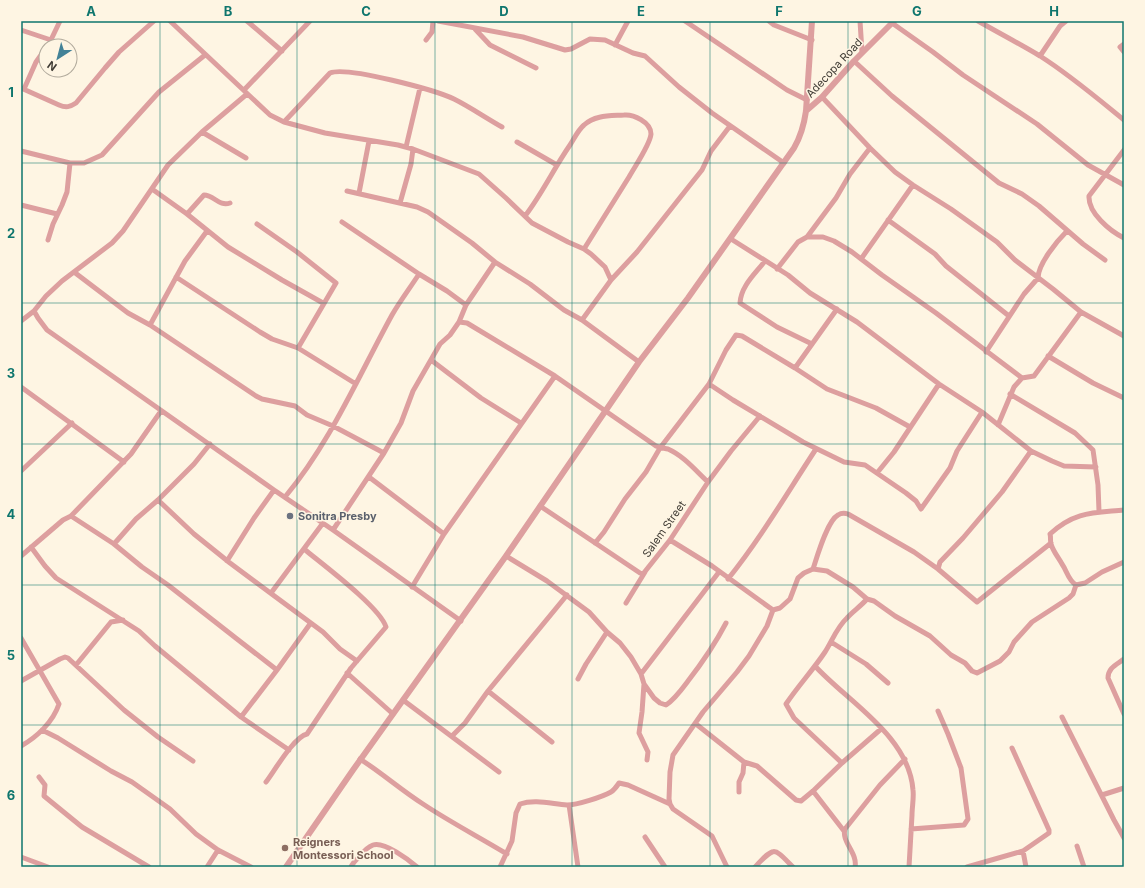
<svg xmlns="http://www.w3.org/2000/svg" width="1145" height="888" viewBox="0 0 1145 888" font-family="Inter,sans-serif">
	<rect width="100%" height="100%" fill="#fef5e3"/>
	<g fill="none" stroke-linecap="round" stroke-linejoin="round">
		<path stroke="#dd9f9f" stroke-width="5" d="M170,21L270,115L284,122L325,133L398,145L413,149L479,174L506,198L532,223L568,242L584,249L591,254L605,267L611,280
			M247,21L282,51
			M438,21L523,37L565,50L571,49L590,39L605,40L633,53L645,56L679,87L712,113L784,163
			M685,21L787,90L807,100
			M769,21L774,25L812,40
			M860,21L862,52
			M978,21C999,33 1020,44 1040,56C1070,75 1097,98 1124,120
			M892,23L933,52L963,75L1037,124L1088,165L1124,185
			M475,29L490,45L536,68
			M21,30L51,40
			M426,40L432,32L433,21
			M1124,44L1120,47L1124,52
			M615,45L628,21
			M48,46L60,21
			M1040,56L1060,26L1066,21
			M854,61L892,96L999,183L1022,194L1039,206L1083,244L1105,260
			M21,88L59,105C66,108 70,107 76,103L105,68L119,52L154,21
			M24,89L36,62L46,48
			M244,90L310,21
			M822,97L870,148L895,172L913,185L951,209L997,242L1015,260L1053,289L1081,312L1124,336
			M284,122L330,73C347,66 435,90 454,99C470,107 486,118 502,127
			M202,132L246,158
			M517,142L557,165
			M406,147L420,88
			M1124,150L1089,196C1088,213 1110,231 1124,238
			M21,151L70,163H84L102,155L159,92L205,55
			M152,189L187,214L228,247L282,280L323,303
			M347,191L417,207L428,212L472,243L495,262L530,284L564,310L582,320L639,362
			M359,193L369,141
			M400,203L411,164L413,149
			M21,205L57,214
			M187,214L204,195C214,195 219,207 230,203
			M525,216C542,194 554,168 570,145C574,139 578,130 584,125C595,115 609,116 624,115C633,114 651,122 651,134C650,145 635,166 629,177C614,201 599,225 584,249
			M888,220L935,254L946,266L1009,316
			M342,222L419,274L447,291L466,305
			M257,224L297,252L336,283L298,348
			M807,237L836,198L850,174L870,148
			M731,239L788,275L810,293L857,322L939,384L982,412L1031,451L1052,461L1064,466L1096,467
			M48,240L53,224L62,205L67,192L70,163
			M861,259L913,185
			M765,261C755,274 741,286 740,303L777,327L812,344
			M777,269L798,242L807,237H823L834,241L852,252L882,275L936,313L1022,378L1034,376L1081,312
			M74,272L128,313L150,325L256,396L262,399L295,406L307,415L333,426L384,453
			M176,277L260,332L272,339L298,348L356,384
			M34,311L38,318L47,330L274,490L333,530L461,621
			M582,320L611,280L637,252L690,185L702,170L711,151L730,126
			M21,321L34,311L46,296L62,281L112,243L123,231L168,165L202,132L247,94
			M459,322L467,323L555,376L656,446C660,448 664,448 668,449C684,456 696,471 708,482
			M150,325L185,261L207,231
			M986,352L1024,294L1038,278C1038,264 1057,241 1067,231
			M1048,356L1093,383L1124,398
			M431,360L481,398L521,423
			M795,368L837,309
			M709,384L733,400L803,442L844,462L865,465L906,493L916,501L921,509L950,468L957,451L982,412
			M21,387L124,462
			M1010,394L1075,433L1093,450L1098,485L1099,511
			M998,425L1014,387L1022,378
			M1031,451L1002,492L963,538L940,562L938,569L977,602L1051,543
			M21,471L72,423
			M877,473L894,452L939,384
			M369,477L444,534
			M285,497C330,443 358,377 392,315C400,301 410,288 419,274
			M158,500L194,534L230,563L323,632L340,649L357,661
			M540,506L640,573L643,574L670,540L708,482L731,451L760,416
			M1124,510C1094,513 1075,511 1050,534C1051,537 1050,541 1051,544C1053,551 1058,557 1062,564C1067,571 1068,580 1076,585L1085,583L1102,572L1124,562
			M71,516L114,544L142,567L168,585L237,639L277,670
			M333,530L384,453L401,423L413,391L440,344L450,335L459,322L466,305L495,262
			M670,540L712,566L773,610L780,608L790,599L798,578L804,573L813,569L827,571L853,587L867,599L874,601L895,616L930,636L951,655L965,663L972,671L977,673L1000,661L1009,652L1014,642L1032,622L1069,598L1073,594L1076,585
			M595,543L604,532L625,499L646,472L660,448L709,384L726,350L736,335L742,336L795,368L827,389L876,408L910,427
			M114,544L136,519L158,500L194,464L210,444
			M31,547L45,566L56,578L139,631L155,646L241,717L289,750
			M21,556L63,520L71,516L131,454L161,411
			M506,556L547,581L589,612L607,632L620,643L631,657L641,674L644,684L654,698L660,703L666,705C675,699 682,689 688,681C702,663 715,644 726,623
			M227,561L254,518L274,490
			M813,569C817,557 827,521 838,515C841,513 845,513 848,514L914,552L938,569
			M728,579C761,538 787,493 816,449
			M412,587L444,534L555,376
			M271,593L323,523
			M626,603L645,572
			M21,638L59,704C53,722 37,737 21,746
			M831,642L866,664L888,683
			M1124,659C1116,665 1108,668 1108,678L1124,714
			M76,665L111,622L123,620
			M815,666C848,702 909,736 913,790C914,798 912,807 912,815C911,832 910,850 909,867
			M347,673L393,714
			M641,674L719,572
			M578,679L586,664L607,632
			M21,681L60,659L65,657L68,658L124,710L158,737L193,761
			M644,684L642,712L639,733L648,752L647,760
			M488,691L552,742
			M403,700L499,772
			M241,717L277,670L310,624
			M1062,717L1114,820L1124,838
			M696,724L744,762L757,766L796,800L801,801L813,791L842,763L881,729
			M42,730L58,738L111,771L132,782L170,809L196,834L218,850L251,867
			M452,736L465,723L488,691L567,595
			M360,759C382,773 401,790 423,804C450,822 479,837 507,854
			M842,763L794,718L786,704C798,686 813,670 825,652C832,641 837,627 847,618C853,611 860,607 867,599
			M39,777L45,785L44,796L82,827L149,867
			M266,782C275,770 294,737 307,734L351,668L386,627C380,607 322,564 304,549
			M813,791L844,831
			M739,792V782L743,773L744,762
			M1102,795L1124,788
			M569,805L578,867
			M911,829L964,825L968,819L961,768L948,734L938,711
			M645,837L665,867
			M1077,846L1084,867
			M1023,851L1026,867
			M21,857L48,867
			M207,867L218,850
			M351,867C353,862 357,859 361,855C364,851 368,847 373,845C384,841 409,860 417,867
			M500,867L512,841L516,813L520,804C535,799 552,804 567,805C577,805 602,797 611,792C614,790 617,786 619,783L628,785L670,804
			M727,867L712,836L673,809L670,804L669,799L670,772L673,755L703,712L737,672L749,656L767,626L773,610
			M755,867C775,846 773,847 793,867
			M855,867C858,853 841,842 845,829L880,785L905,759
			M967,867L1023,851L1049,833V830L1012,748"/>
		<path stroke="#dd9f9f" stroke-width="6" d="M806,111L822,97L854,61L894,21
			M286,867L353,770L506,556L639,362L688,298L794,148C801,136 804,125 806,111L812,21"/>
	</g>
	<path fill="none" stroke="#0f766e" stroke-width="1" stroke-opacity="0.55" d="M160,21V867M297,21V867M435,21V867M572,21V867M710,21V867M848,21V867M985,21V867M21,163H1124M21,303H1124M21,444H1124M21,585H1124M21,725H1124"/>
	<circle fill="#6b7280" stroke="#fef5e3" stroke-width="1.5" cx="290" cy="516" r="4"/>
	<circle fill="#8d6e63" stroke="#fef5e3" stroke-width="1.5" cx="285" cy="848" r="4"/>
	<g text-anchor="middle" stroke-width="3" stroke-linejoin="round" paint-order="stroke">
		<g font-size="11" fill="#403c35" stroke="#fef5e3">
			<text transform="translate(834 68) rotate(-47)" y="4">Adecopa Road</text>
			<text transform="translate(664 529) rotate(-55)" y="4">Salem Street</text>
		</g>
		<g font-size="11" font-weight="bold" fill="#5b616d" stroke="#fef5e3" text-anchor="start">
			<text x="298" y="520">Sonitra Presby</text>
		</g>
		<g font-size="11" font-weight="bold" fill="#785e54" stroke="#fef5e3" text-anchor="start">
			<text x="293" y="846">Reigners<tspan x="293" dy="13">Montessori School</tspan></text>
		</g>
	</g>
	<rect width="1145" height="888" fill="none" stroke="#fef5e3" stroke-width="44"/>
	<g transform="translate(58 58) rotate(216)"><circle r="19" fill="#fef5e3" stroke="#b2ab9d"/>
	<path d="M0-3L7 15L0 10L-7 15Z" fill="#438297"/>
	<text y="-6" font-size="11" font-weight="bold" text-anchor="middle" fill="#403c35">N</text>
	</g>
	<rect x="22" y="22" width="1101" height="844" fill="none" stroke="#0f766e" stroke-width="1.5"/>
	<g font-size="13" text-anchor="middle" font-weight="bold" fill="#0f766e">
		<text x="91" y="16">A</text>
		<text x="228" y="16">B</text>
		<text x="366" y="16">C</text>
		<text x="504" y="16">D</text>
		<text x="641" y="16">E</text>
		<text x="779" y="16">F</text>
		<text x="917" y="16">G</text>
		<text x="1054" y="16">H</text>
		<text x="11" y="97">1</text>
		<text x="11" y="238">2</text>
		<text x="11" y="378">3</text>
		<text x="11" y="519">4</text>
		<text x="11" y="660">5</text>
		<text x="11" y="800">6</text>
	</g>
</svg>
